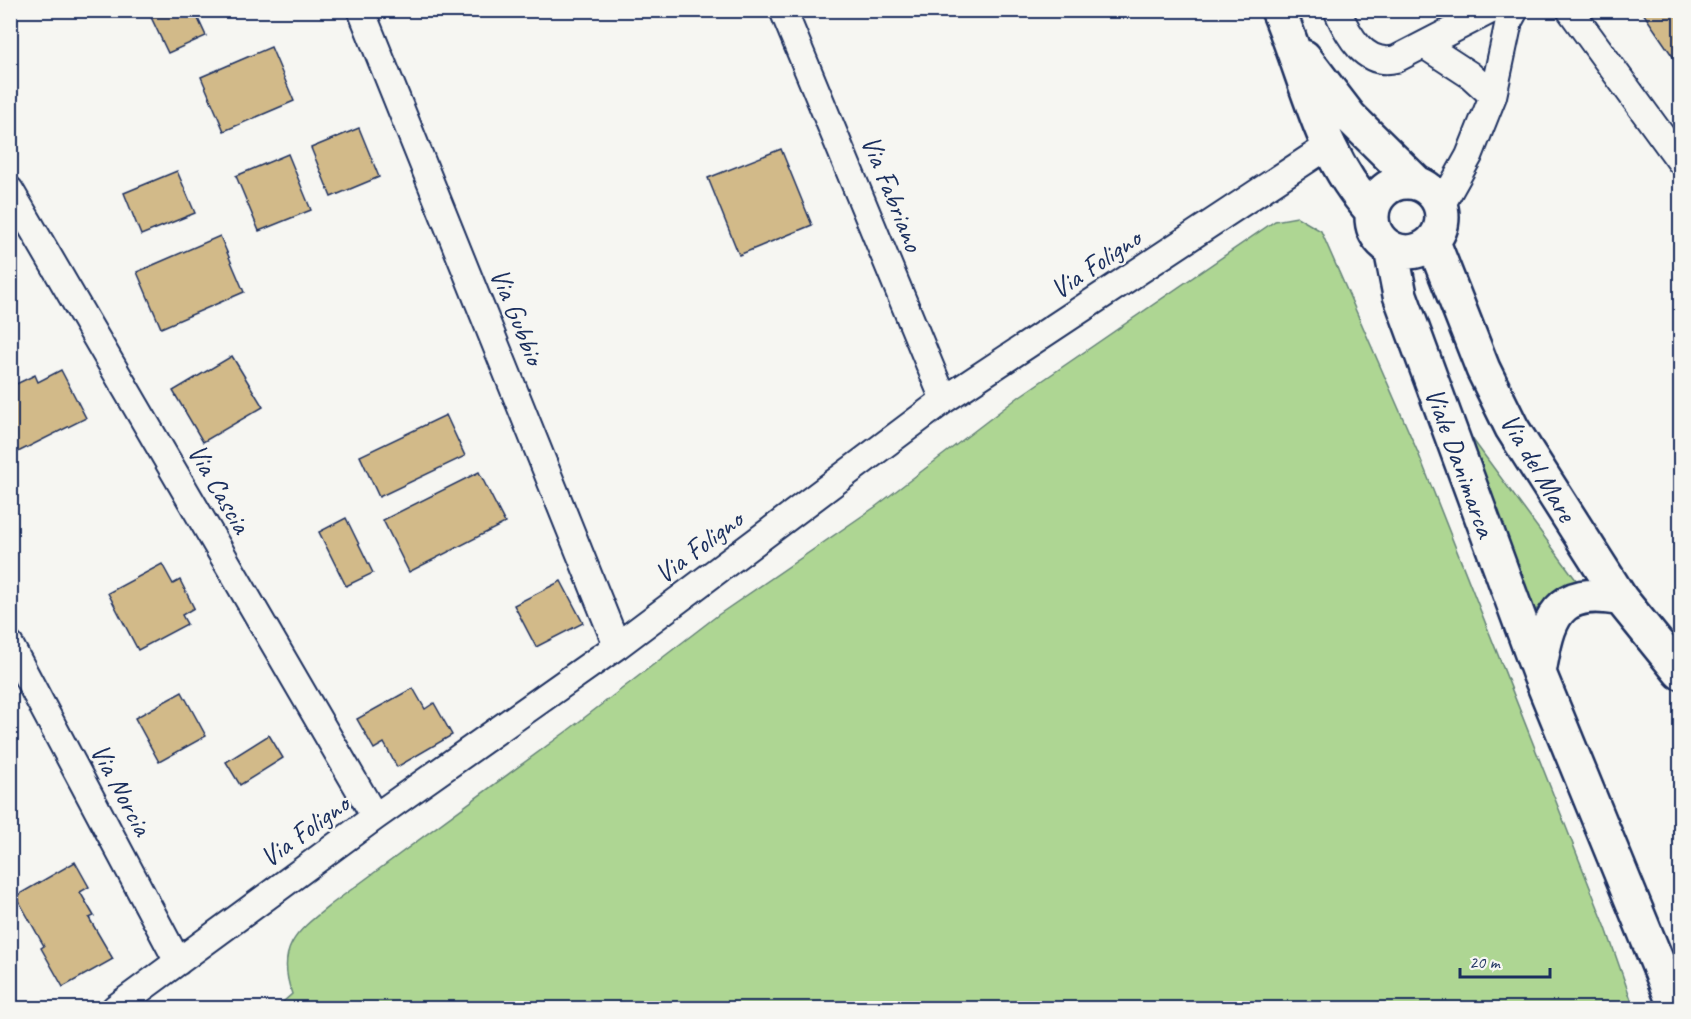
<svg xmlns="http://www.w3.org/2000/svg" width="1691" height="1019" viewBox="0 0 1691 1019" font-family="Caveat,sans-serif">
	<rect width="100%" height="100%" fill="#f6f6f2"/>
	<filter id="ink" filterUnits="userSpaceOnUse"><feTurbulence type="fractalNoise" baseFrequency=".0167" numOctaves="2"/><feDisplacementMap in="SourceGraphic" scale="12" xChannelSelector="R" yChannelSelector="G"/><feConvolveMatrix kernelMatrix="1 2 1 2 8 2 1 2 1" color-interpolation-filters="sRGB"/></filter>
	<g filter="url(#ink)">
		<path fill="#aed693" stroke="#648278" stroke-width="1.5" d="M1297,217L1321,231L1419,455L1606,928L1634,1008H286L283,1002L292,994C275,946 298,931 333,903L567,731L718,615L875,507L1020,396L1275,221Z
			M1457,418L1579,584L1552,594L1535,611Z"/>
		<path fill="#d2ba89" stroke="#1b2f5e" stroke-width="1.5" d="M159,10H194L206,36L168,53L150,15Z
			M1641,10H1680V67Z
			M271,47L294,101L224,131L201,77Z
			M359,128L379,177L331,197L311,148Z
			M781,149L812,225L739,255L708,178Z
			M288,154L311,210L259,231L236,176Z
			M177,171L195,213L141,235L124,193Z
			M220,236L244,292L161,328L137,272Z
			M232,356L263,407L203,442L173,391Z
			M61,370L86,418L10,456V387L35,375L38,382Z
			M446,415L465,456L379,497L360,456Z
			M479,472L505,523L409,572L383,520Z
			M346,518L373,573L346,586L319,532Z
			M162,564L173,584L180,580L194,608L182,615L187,624L138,650L108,593Z
			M561,581L583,623L536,647L514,605Z
			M413,688L425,709L434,703L452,735L397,767L384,743L374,749L357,719Z
			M182,692L206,736L159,762L135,718Z
			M269,735L283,758L240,785L226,762Z
			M75,862L89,887L80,892L94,916L89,918L113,959L63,987L41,948L44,946L16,896Z"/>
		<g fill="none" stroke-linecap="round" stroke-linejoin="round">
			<defs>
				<path id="minor" d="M361,10L617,646
					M783,10L944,400
					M1337,10C1348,35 1365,67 1396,59L1491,10
					M1570,10L1680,161
					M1424,45L1470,75L1493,96
					M10,190L375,817
					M1441,206L1469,156L1493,96L1509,21L1515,10
					M10,645L178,962
					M115,1008L375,817L617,646L944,400L1328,146"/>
				<path id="secondary" d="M1278,10C1308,80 1319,154 1372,211
					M1304,57L1350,117L1416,182
					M1372 217a35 35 0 1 1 70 0a35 35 0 1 1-70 0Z
					M1433,242L1483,369L1512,428L1621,599L1680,672
					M1391,249L1400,295L1539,673L1676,1008
					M1539,673C1548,618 1556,586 1621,599"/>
			</defs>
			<use href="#minor" stroke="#1b2f5e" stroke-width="30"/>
			<use href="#secondary" stroke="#1b2f5e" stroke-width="38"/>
			<use href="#minor" stroke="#f6f6f2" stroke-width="26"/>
			<use href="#secondary" stroke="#f6f6f2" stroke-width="33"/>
		</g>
	</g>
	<g text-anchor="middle" stroke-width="5" stroke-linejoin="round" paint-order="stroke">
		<g font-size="28" fill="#1b2f5e" stroke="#f6f6f2">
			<text transform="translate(893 193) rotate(68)" y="10">Via Fabriano</text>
			<text transform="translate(1095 263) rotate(-34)" y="10">Via Foligno</text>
			<text transform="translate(518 316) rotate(68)" y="10">Via Gubbio</text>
			<text transform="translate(1461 462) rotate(70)" y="10">Viale Danimarca</text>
			<text transform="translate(1539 467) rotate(59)" y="10">Via del Mare</text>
			<text transform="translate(220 488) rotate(60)" y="10">Via Cascia</text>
			<text transform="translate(698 546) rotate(-37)" y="10">Via Foligno</text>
			<text transform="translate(122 789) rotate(62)" y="10">Via Norcia</text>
			<text transform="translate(304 830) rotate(-36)" y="10">Via Foligno</text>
		</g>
	</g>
	<rect width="1691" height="1019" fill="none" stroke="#f6f6f2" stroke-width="36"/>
	<rect x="18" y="18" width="1655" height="983" fill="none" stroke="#1b2f5e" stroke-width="2" filter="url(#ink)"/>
	<path d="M1460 968v9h90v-9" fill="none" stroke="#1b2f5e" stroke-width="3"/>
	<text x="1469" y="968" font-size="18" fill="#1b2f5e" stroke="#f6f6f2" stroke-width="4.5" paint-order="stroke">20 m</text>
</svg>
